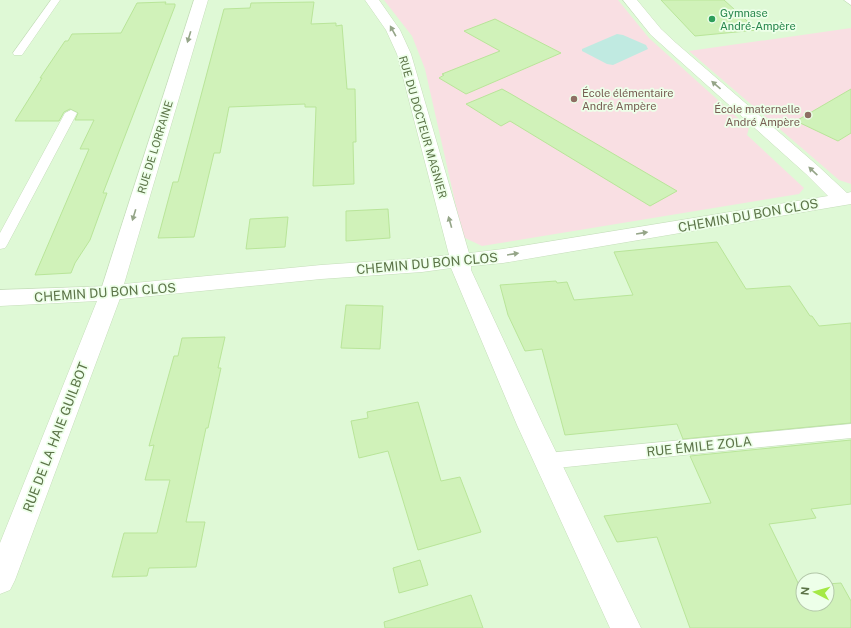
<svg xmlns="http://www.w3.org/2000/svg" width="851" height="628" viewBox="0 0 851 628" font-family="'Public Sans',sans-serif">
	<rect width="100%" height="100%" fill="#e7fce2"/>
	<path fill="#dff9d6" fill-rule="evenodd" d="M0,0H851V628H0ZM803,580H827V604H803Z"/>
	<path fill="#f9dfe3" d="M384,0H618L649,38L749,128L747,135L804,188L799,194L482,246L463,237L425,69L412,36Z
		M851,28V184L839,180L689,51Z"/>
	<path fill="#c0eae1" d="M617,34L623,35L646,45L648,49L613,65L607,64L582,51V49Z"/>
	<path fill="#d0f2b9" stroke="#b9e599" d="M661,0H724L757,30L695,36Z
		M166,2L165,4H175V6L103,193H107L90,240L75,263L71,273L35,275L89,149H80L94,120H75L78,113L70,109L64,112L59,121H15L42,78H40L65,41H68L72,34L121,33L137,3Z
		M314,2L311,24L336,23V26L342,25L347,89H355L356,142H353L354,184L313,186L316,107H305V104L229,107L220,153H214L194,237L158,238L173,182H178L224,9L250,8L251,3Z
		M495,19L561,53L466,94L439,78L444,75L442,74L500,51L464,31Z
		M502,89L511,94L677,191L650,206L510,121L501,126L466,104Z
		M851,89V133L838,141L796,121Z
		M388,209L390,238L346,241V211Z
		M288,217L285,247L246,249L250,219Z
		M717,242L746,289L790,286L810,316H812L819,326L851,323V423L683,439L677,424L565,435L542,349L525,351L508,315L500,285L556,281L557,283L567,282L574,300L633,295L614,252Z
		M346,305L383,306L380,349L341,348Z
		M225,337L218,368H221L208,428H206L186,522H205L196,567L149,568L147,576L112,577L124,533H157L170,480H145L154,445L149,446L174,356H178L182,338Z
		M418,402L441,481L460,477L481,532L418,550L388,451L359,458L351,421L368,418L367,412Z
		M851,440V504L811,509L816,518L769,524L800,587L803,586V604H827V584L841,583L851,601V628H690L657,537L617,542L604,516L711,503L690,456Z
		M420,560L428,585L399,593L393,568Z
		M471,595L483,628H385L384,622Z"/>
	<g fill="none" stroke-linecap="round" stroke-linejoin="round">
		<defs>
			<path id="service" d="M51,0H60L22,55H14L13,53Z
				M844,0H851V5Z
				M71,110L77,113L7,245L5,248L0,249V233L65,113Z
				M851,424V438L547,469L541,466L538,461L541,456L547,453Z"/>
			<path id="minor" d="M623,0H637L661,29L676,43L818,166L847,193L851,192V204L503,263L461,267L454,265L451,260L454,255L503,249L828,196L806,174L651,35Z
				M111,286L119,288L122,293L15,580L10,590L0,594V543L97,301L0,306V290Z"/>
			<path id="tertiary" d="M194,0H208L124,284L321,265L422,258L449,255L397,54L386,30L365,0H379L400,30L411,54L471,260V270L543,425L641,628H610L517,425L451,268L422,272L321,279L111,300L103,298L100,293Z"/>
		</defs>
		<use href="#service" stroke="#c6debb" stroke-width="1"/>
		<use href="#minor" stroke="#c6debb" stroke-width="1"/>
		<use href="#tertiary" stroke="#c6debb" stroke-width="1"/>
		<use href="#service" fill="#fff" fill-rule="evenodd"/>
		<use href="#minor" fill="#fff" fill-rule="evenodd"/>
		<use href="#tertiary" fill="#fff" fill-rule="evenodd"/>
	</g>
	<defs><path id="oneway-solid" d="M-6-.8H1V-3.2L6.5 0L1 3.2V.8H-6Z"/></defs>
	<g fill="#95a588">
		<use href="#oneway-solid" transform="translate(393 31) rotate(-119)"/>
		<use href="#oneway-solid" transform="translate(189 37) rotate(107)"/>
		<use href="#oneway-solid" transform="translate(716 85) rotate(-139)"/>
		<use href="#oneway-solid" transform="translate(813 171) rotate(-137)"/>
		<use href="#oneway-solid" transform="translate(134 215) rotate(107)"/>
		<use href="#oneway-solid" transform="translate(450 222) rotate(-106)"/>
		<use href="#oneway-solid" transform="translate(642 233) rotate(-9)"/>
		<use href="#oneway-solid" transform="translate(513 254) rotate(-9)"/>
	</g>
	<circle fill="#2e9e5b" stroke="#edffe9" stroke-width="1.5" cx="712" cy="19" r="4"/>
	<g fill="#8d6e63" stroke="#edffe9" stroke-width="1.5">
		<circle cx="574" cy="99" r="4"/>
		<circle cx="808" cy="115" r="4"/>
	</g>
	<g text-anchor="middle" stroke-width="3.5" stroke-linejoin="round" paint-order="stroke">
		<g font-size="11" fill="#27864d" stroke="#edffe9" text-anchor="start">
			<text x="720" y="17">Gymnase<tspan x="720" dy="13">André-Ampère</tspan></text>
		</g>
		<g font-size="11" fill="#785e54" stroke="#edffe9" text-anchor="start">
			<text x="582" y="97">École élémentaire<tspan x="582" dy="13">André Ampère</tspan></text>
			<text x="800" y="113" text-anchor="end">École maternelle<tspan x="800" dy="13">André Ampère</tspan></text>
		</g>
		<g font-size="11" fill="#5c7448" stroke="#edffe9">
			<text transform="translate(423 127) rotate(74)" y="4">RUE DU DOCTEUR MAGNIER</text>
			<text transform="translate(155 147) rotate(-73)" y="4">RUE DE LORRAINE</text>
		</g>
		<g font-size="13" fill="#5c7448" stroke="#edffe9">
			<text transform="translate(748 215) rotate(-10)" y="5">CHEMIN DU BON CLOS</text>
			<text transform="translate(427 263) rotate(-5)" y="5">CHEMIN DU BON CLOS</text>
			<text transform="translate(105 292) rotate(-4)" y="5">CHEMIN DU BON CLOS</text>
			<text transform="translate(55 437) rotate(-69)" y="5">RUE DE LA HAIE GUILBOT</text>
			<text transform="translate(699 446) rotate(-6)" y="5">RUE ÉMILE ZOLA</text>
		</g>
	</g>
	<g transform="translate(815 592) rotate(276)"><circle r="19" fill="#edffe9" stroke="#b3c7a9"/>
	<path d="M0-3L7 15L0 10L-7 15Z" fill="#a4e945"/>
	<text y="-6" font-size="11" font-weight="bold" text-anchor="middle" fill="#5c7448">N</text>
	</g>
</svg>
